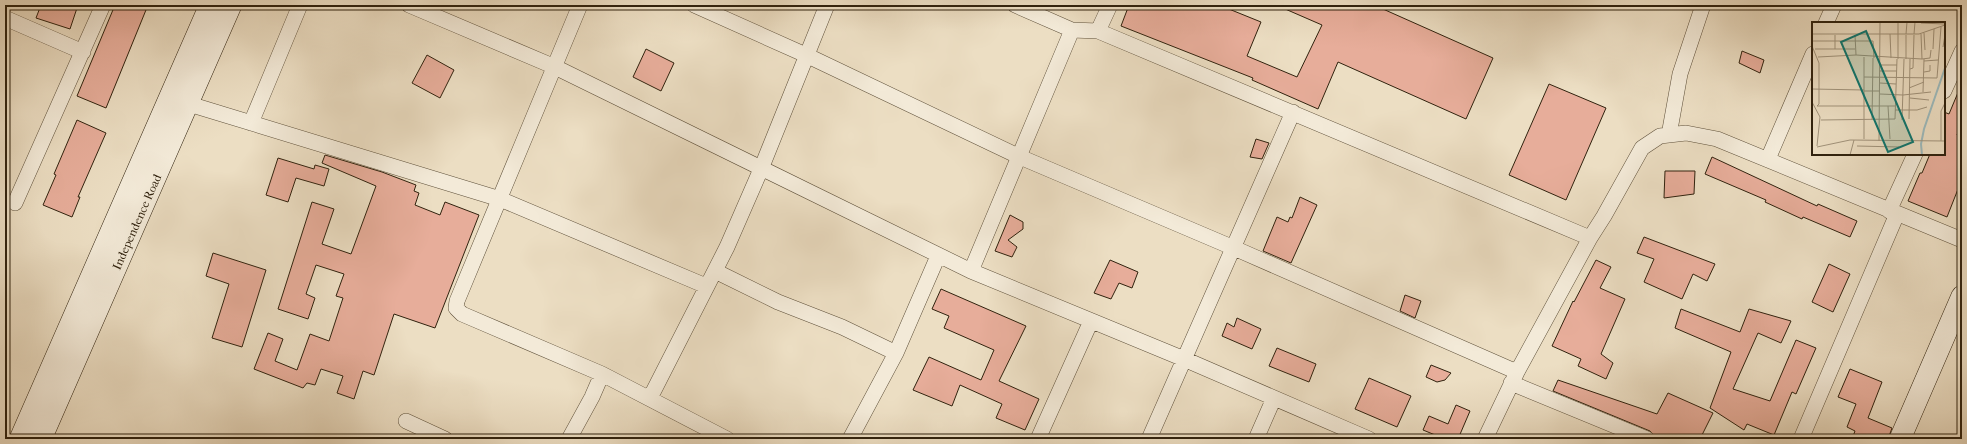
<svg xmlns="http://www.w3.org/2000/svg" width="1967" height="444" viewBox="0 0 1967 444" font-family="'IM FELL French Canon',serif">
	<rect width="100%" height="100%" fill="#ecdec3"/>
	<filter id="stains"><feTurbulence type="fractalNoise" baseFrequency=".005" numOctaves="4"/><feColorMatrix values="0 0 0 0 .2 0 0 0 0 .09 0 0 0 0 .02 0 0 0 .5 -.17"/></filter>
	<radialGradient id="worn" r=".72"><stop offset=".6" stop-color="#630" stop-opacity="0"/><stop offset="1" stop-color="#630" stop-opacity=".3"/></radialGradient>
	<path fill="#e7ad9a" stroke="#30220e" d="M41,5H78L70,29L36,18Z
		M115,5H148L106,108L77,96Z
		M1129,5H1219L1261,22L1247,56L1297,77L1322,25L1276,5H1374L1493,58L1466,119L1338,62L1318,109L1252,80L1253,78L1121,26Z
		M646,49L674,63L661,91L633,77Z
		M1742,51L1764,60L1760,73L1739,63Z
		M427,55L454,70L440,98L412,83Z
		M1962,83V123L1957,135L1962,138V179L1947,217L1908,201L1920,173H1922L1930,154H1944V112L1949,114Z
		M1549,84L1606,108L1566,200L1509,175Z
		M77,120L106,133L78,197H80L72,217L43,205L56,175L54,174Z
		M1256,139L1269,143L1262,159L1250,157Z
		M325,155L382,172L416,185L414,191L419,193L415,205L440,215L445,202L479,215L435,328L394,314L374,375L363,371L354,399L337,393L343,376L321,369L315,385L307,383L303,388L254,369L268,333L283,339L275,361L297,370L310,334L329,341L343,298L336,296L344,274L316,265L306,294L315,298L308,319L278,309L312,202L334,209L322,244L351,254L376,186L322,163Z
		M1712,157L1817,206L1818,204L1857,221L1850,237L1803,217L1802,219L1765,202L1766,200L1705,174Z
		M278,158L314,169L315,165L329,169L324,186L296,178L288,202L266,195Z
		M1665,171H1695L1694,194L1664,198Z
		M1300,197L1317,205L1291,263L1263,251L1277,217L1288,222L1290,217L1292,218Z
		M1010,215L1023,222V229L1008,240L1017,247L1012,257L995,251Z
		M1644,237L1715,264L1707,281L1693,274L1682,299L1644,282L1654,259L1637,253Z
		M213,253L266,270L242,347L212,338L229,284L206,276Z
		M1110,260L1138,272L1132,288L1119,283L1111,299L1094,293Z
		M1596,260L1611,267L1600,288L1625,299L1601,354L1613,363L1606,379L1578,366L1581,359L1552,346L1573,301L1574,302Z
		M1829,264L1850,274L1833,312L1812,302Z
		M941,289L1026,326L999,381L1039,399L1025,430L996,418L1002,404L960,385L952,406L913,390L929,357L981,380L994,350L944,328L949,316L932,309Z
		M1405,295L1421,301L1415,318L1400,311Z
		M1681,309L1740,332L1749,309L1791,321L1781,343L1758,333L1733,389L1770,401L1796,340L1816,348L1796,394L1792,392L1774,435L1747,424L1744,430L1710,408L1731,352L1675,328Z
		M1237,318L1261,329L1252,349L1222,336L1227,323L1234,327Z
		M1277,348L1316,364L1309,382L1269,366Z
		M1431,365L1451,373L1445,380L1437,382L1426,377Z
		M1850,369L1882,382L1868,418L1892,428L1888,439H1852L1855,431L1847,427L1856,404L1838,397Z
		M1369,378L1411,396L1397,427L1355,409Z
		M1558,380L1657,414L1668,393L1713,413L1700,439H1661L1655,437L1650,431L1553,391Z
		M1456,405L1470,411L1458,439H1445L1423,430L1429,416L1448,424Z"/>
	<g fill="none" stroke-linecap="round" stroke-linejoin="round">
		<defs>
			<path id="street" d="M409,5L555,67L971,271L1184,359L1369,439
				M580,5L457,301L456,308L462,314L602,374L727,439
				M694,5L808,56L1020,157L1234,248L1517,372
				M1015,5L1072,30L1098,31L1590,238
				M5,18L83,52
				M1826,23L1834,5
				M1098,31L1110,5
				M1944,91L1962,51
				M189,104L500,199L706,286
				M251,123L300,5
				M1669,135L1680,74L1703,5
				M1768,159L1813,54
				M15,203L103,5
				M1889,211L1915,154
				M715,271L778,302L842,327L896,353
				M971,271L1072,30
				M1511,383L1647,439
				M650,398L727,247L761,169L827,5
				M406,421L445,439
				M569,439L592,397L602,374
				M850,439L896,353L938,256
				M1038,439L1091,321
				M1149,439L1293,112
				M1256,439L1274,398
				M1485,439L1517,372L1590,238L1604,216L1642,148L1660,136L1686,133L1717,139L1962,240
				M1801,439L1897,214"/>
			<path id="secondary" d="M20,439L210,5
				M41,439L231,5
				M1900,439L1962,296"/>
		</defs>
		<use href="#street" stroke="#5f513b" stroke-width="16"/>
		<use href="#secondary" stroke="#30220e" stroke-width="22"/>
		<use href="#street" stroke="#f3ead8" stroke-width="15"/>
		<use href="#secondary" stroke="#f3ead8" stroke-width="21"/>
	</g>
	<g text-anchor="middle" stroke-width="3" stroke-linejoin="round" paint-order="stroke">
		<g font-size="12" fill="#30220e" stroke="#f3ead8">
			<text transform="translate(137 222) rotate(-66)" y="4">Independence Road</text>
		</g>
	</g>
	<g transform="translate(1812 22)">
		<rect width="133" height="133" fill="#ecdec3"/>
		<path fill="none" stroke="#9cbabd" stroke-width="2" d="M110,133L109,122L112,107L133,46"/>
		<path fill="none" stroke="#a1937b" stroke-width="1" d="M109,1L132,2M112,11L113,28M0,12H107L133,3M78,12L79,36M94,12L95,0M102,12L103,0M109,12L110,37M23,13V27M43,13L44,33M0,19H43M43,19H61L62,36M0,24L7,41V82L5,84M131,25L133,13M3,27H43M121,27L122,7M6,35L44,33L110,37L118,36L119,28M86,37V0M94,37V13M112,39L126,38M68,43H85M98,47L101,46L102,13M68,49H85M112,50L118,49V43M52,55L125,56L129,5M68,61L84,62M97,66L112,60M0,67L52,68M52,69H68M111,70L112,37M68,72L91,73L119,70M98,76L117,78M0,80L8,95L5,124M5,84H83M76,84L78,117M83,88H105L115,85M97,97L98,37M9,98L83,97L85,37M60,98L61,36M90,98L92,37M52,117V35M67,119L68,0M129,119V89L133,81M45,124L87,125M5,125L38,118L133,119M38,133L42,118"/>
		<path fill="#0f766e" fill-opacity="0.15" stroke="#0f766e" stroke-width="2" d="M54,9L101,120L76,130L29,20Z"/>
		<rect width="133" height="133" fill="none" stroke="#30220e" stroke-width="2"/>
	</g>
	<rect width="1967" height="444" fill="none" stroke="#ecdec3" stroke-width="20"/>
	<rect x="6" y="6" width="1955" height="432" fill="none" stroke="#30220e" stroke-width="2"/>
	<rect x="10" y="10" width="1947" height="424" fill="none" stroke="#30220e"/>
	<rect width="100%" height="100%" filter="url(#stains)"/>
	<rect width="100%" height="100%" fill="url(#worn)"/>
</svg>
